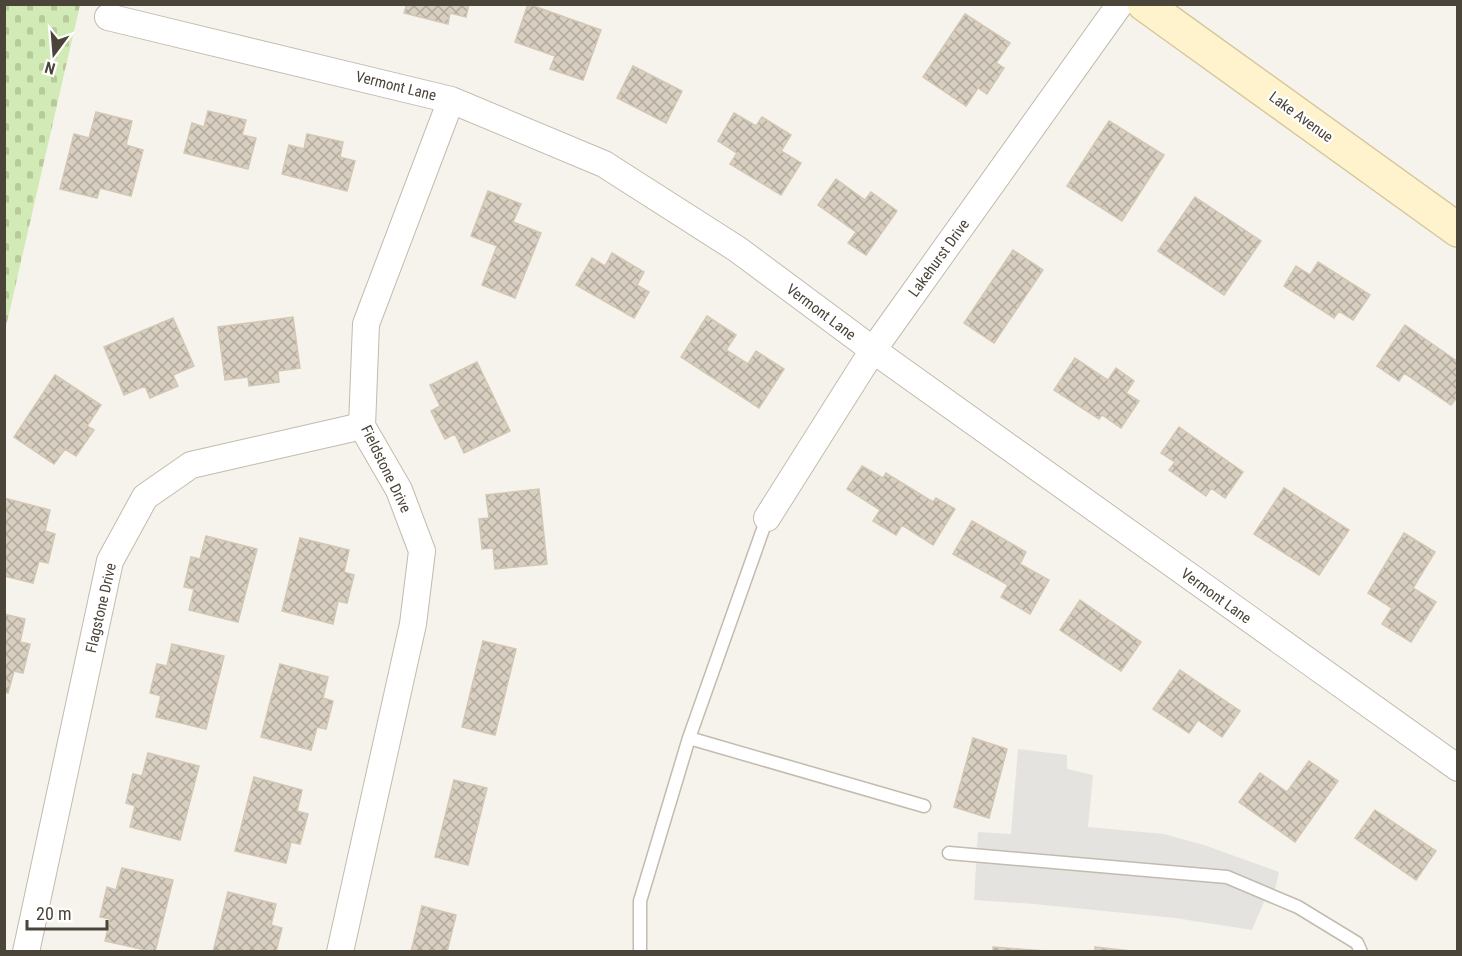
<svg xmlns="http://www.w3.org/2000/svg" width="1462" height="956" viewBox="0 0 1462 956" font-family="'Roboto Condensed',sans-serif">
	<defs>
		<pattern id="cemetery-stones" width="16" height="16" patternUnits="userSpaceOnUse" patternTransform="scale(1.5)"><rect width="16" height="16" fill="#d2eab5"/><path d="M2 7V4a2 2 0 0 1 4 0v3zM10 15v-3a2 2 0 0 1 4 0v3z" fill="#b6ca9c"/></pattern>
		<pattern id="building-cross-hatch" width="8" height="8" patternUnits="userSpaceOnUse" patternTransform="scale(1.5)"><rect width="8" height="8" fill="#d8cfc1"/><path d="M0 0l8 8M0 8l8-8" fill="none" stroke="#b1aa9e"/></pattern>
	</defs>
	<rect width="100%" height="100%" fill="#f6f3ec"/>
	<path fill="url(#cemetery-stones)" d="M5,4L80,5L5,331L4,5Z"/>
	<path fill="#e5e3e0" d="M1018,749L1067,755V769L1093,775L1088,827L1164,834L1204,845L1279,872L1275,890L1270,888L1252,930L1175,918L1034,904L974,900L978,832L1011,834Z"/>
	<path fill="url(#building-cross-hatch)" stroke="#d3c7b4" stroke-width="1.5" d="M407,4H469L466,17L450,13L448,24L404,13Z
		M528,4L601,30L583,80L550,69L555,56L515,42Z
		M965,14L1010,43L996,63L1004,68L987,94L978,88L966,106L923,77Z
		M633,66L682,91L666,123L617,98Z
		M208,111L246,120L242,135L256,138L248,169L184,153L192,123L204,127Z
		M96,112L132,121L126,145L143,150L131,196L100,188L97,198L60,189L74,134L89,138Z
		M734,113L756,126L762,117L791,135L781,151L801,163L781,195L730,164L737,153L718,141Z
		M1109,121L1164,155L1122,221L1067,186Z
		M307,134L343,142L340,157L355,161L347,191L282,174L289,145L304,149Z
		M836,179L865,200L871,192L897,211L866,255L848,243L856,232L818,205Z
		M488,191L521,204L513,222L541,233L515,298L482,285L497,246L471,236Z
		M1195,197L1261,241L1224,295L1158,251Z
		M1013,250L1043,270L994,343L964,323Z
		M612,253L644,272L637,285L649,292L634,318L576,285L592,258L605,266Z
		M1318,262L1370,295L1353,320L1339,311L1334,318L1284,286L1296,266L1310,275Z
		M707,316L736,335L726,350L748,364L756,351L784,369L759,408L681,357Z
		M293,317L300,368L278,371L279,382L249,386L248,377L225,380L218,327Z
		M173,318L194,366L173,375L178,386L150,398L145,386L124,395L104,347Z
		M1405,325L1458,362V396L1451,405L1404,373L1399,381L1377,366Z
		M1075,358L1108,380L1116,368L1134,381L1126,393L1139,401L1121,428L1102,415L1099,419L1054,390Z
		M477,362L510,431L464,453L455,434L445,439L431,411L440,406L430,385Z
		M55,375L101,405L87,426L94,430L76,456L65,449L54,464L14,437Z
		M1179,427L1243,472L1225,498L1211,488L1206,496L1169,470L1175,462L1161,453Z
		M862,466L883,478L886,473L933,502L936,498L955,509L933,545L902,525L896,535L873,521L880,510L847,489Z
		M1284,488L1349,530L1319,575L1254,534Z
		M539,489L547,564L495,569L493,548L482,549L479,519L489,518L486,495Z
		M4,498L50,510L45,531L55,534L48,563L39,561L33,583L4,576Z
		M972,521L1026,552L1020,564L1049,580L1030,614L1001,597L1008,585L953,554Z
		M1404,533L1435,552L1413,588L1436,602L1411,642L1382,624L1392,608L1368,593Z
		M206,536L257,549L238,622L189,610L194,589L184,587L191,557L200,559Z
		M300,538L349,550L344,572L354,575L347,603L338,601L333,624L282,611Z
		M1080,600L1141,642L1121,671L1060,630Z
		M4,614L25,619L20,642L30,644L23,673L14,671L8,693L4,692Z
		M483,641L516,649L495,735L462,727Z
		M172,644L224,656L206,729L156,717L161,696L150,693L157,664L167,666Z
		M280,664L328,677L323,698L333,701L326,729L317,727L311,750L261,737Z
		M1180,670L1240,711L1222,737L1198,720L1189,733L1153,709Z
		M973,738L1007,749L989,818L954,807Z
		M148,753L199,766L180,840L130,827L135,806L126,803L133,774L142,776Z
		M1309,761L1338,781L1295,842L1239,802L1260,773L1287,792Z
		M254,777L302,790L297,811L308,814L300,844L291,842L286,863L235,851Z
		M454,780L487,788L468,865L435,857Z
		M1375,810L1436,851L1416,880L1355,838Z
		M122,868L173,880L155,952L105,941L110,919L100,917L107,887L116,890Z
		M228,892L276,904L271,925L282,928L276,952H213Z
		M422,906L456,915L447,952H411Z
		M993,947L1046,951L1054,952H993Z
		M1095,947L1140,952H1095Z"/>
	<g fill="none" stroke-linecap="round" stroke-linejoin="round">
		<defs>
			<path id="service" d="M689,738L924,806
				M949,853L1227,877L1298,907L1357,943L1361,952
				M640,952V901L689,738L767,518"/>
			<path id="minor" d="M108,17L451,100L604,164L737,249L873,350L1458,768
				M767,518L873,350L1120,4
				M26,952L110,561L145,497L191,465L362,426
				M340,952L413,624L422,551L399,490L362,426L366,324L451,100"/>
			<path id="secondary" d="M1144,4L1458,230"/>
		</defs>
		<use href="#service" stroke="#c2bbae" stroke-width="15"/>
		<use href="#minor" stroke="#c2bbae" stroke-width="28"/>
		<use href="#secondary" stroke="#d6c79b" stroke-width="36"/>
		<use href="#service" stroke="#fff" stroke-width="12"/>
		<use href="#minor" stroke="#fff" stroke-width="26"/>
		<use href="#secondary" stroke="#fff3cd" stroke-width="33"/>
	</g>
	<g text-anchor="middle" stroke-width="4.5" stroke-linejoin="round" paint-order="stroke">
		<g font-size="15" fill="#4b4439" stroke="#fff">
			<text transform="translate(396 86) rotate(14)" y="5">Vermont Lane</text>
			<text transform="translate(1301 117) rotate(36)" y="5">Lake Avenue</text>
			<text transform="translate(939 258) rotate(-54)" y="5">Lakehurst Drive</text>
			<text transform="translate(821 312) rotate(37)" y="5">Vermont Lane</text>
			<text transform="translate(386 469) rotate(64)" y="5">Fieldstone Drive</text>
			<text transform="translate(1216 596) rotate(36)" y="5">Vermont Lane</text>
			<text transform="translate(101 608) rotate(-77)" y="5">Flagstone Drive</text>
		</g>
	</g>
	<rect width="1462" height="956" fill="none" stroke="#4b4439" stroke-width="12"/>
	<g transform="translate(54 54) rotate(196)" stroke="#ffffff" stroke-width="4.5" paint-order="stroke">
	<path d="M0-4.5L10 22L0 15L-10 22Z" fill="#4b4439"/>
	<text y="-9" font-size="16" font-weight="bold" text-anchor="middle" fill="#4b4439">N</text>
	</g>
	<path d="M27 920v9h80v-9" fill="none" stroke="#4b4439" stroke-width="3"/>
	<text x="36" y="920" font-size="18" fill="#4b4439" stroke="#ffffff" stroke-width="4.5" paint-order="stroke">20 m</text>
</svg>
